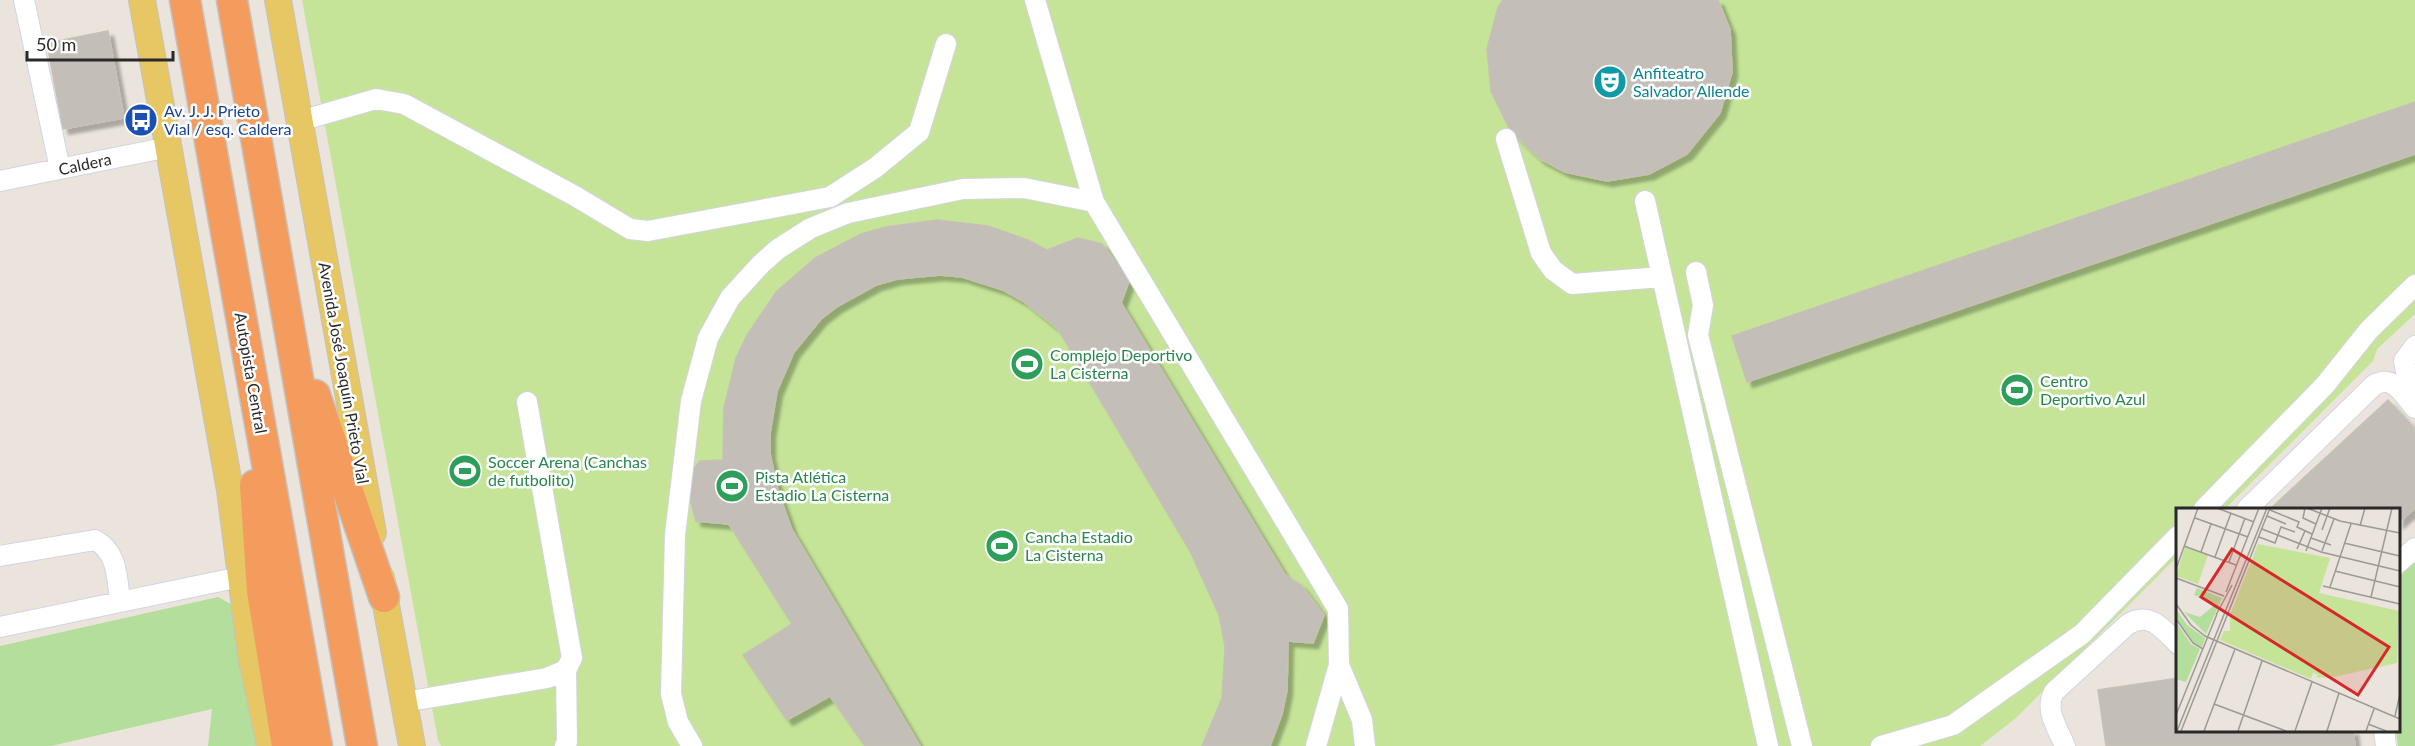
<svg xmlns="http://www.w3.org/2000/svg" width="2415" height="746" viewBox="0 0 2415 746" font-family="Lato,sans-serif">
	<defs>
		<filter id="shadow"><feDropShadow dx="5.5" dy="5.5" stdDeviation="1.5" flood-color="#0004"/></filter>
	</defs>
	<rect width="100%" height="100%" fill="#eae4dc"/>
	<path fill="#b3de9c" d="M2415,559V746H2398L2396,730H2398L2399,578Z
		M218,597L236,607L263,746H208L212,709L51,746H0V646Z"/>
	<path fill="#c5e498" d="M302,0H2415V314L2377,349L2373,361L2225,509H2178V556L2016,718L1980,746H441L438,740Z"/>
	<path fill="#c3beb7" stroke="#c6c0b6" stroke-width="1.5" filter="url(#shadow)" d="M1503,0H1718L1730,30L1732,72L1720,113L1687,154L1649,174L1607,181L1565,172L1540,159L1510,130L1491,91L1487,49L1498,7Z
		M108,31L124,118L63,129L47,43Z
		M2415,102V154L1747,382L1732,336Z
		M937,220L988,226L1028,240L1047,250L1078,238L1102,244L1129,281L1121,303L1285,575L1301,585L1324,615L1313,643L1288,641L1287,690L1282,714L1270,746H1202L1222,698L1225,646L1219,615L1190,551L1058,329L1023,301L1003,290L962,277L940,275L897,279L876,285L838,306L821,319L794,352L777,391L770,433V454L778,491L792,530L920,746H865L830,696L787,720L743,655L792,624L729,524L696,521L685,480L700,461L723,460L724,408L736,358L747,335L776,292L815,258L861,234L886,227Z
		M2388,400L2415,429V508L2398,523V509H2270Z
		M2178,678V730H2353L2355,746H2106L2098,690Z"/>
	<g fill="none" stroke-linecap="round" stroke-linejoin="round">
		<defs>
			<path id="minor" d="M24,0L60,169
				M1035,0L1094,202
				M300,121L376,99L404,104L575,196L630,229L648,231L830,197L875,168L919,132L946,44
				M1506,139L1541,253L1553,270L1572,284L1662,277
				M0,181L169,147
				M1645,201L1768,746
				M1696,272L1703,305L1698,335L1802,746
				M2415,346L2404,361L2406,372L2415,383
				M2204,509L2325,385L2369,330L2415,285
				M2247,509L2374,385C2393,374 2404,395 2415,408
				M0,556L95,540C118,552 117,578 120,602
				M2398,563L2415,548
				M0,627L240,577
				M1339,665L1362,720L1365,746
				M404,702L547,678L566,670L572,658L527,402
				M2384,730L2386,746
				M565,746L567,742L566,670
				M692,746L678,722L671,694L675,535L691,401L708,338L730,298L761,264L778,249L811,228L848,213L963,189L1024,188L1094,202L1338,609L1339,665L1316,746
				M1881,746L1953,725L2082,634L2178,536
				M2065,746C2058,729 2044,710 2054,692L2127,625C2149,610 2163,629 2178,644"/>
			<path id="major" d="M142,0L230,490L251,655L270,746
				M278,0L373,533
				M381,578L412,746"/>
			<path id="highway" d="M185,0L317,746
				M232,0L362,746
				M315,395L384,597
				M255,485L262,591L287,746"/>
		</defs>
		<use href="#minor" stroke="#d1d5e1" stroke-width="22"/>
		<use href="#major" stroke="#c3c3c3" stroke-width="28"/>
		<use href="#highway" stroke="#c3c3c3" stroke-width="33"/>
		<use href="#minor" stroke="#fff" stroke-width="20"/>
		<use href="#major" stroke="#e7c664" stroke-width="26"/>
		<use href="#highway" stroke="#f39c5e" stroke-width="30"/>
	</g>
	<defs>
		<symbol id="theatre-disc" viewBox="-11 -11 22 22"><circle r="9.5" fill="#0f9aa8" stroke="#fff"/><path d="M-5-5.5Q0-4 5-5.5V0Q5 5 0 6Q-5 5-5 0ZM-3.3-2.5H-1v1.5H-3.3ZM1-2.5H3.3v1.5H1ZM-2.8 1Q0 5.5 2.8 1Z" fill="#fff"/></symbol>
		<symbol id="bus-disc" viewBox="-11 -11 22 22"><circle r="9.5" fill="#1a4fb4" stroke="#fff"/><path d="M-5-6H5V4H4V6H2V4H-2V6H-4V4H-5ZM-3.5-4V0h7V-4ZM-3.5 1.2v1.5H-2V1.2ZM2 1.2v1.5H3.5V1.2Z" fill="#fff"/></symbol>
		<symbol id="stadium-disc" viewBox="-11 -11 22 22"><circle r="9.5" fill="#2e9e5b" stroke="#fff"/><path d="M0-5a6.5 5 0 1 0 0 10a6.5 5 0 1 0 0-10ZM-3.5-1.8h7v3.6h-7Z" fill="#fff"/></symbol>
	</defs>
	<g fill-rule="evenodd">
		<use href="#theatre-disc" x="1591" y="63" width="38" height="38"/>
		<use href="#bus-disc" x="122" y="101" width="38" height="38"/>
		<use href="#stadium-disc" x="1008" y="345" width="38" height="38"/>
		<use href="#stadium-disc" x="1998" y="371" width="38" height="38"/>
		<use href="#stadium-disc" x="446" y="452" width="38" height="38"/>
		<use href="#stadium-disc" x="713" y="467" width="38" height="38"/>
		<use href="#stadium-disc" x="983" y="527" width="38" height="38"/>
	</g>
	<g text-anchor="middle" stroke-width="5" stroke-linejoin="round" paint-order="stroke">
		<g font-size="16" fill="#0d838f" stroke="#fff" text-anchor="start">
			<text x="1633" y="79">Anfiteatro<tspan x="1633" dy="18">Salvador Allende</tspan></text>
		</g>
		<g font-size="16" fill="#164399" stroke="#fff" text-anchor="start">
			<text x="164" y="117">Av. J. J. Prieto<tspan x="164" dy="18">Vial / esq. Caldera</tspan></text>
		</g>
		<g font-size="16" fill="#292929" stroke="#fff">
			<text transform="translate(85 164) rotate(-12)" y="6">Caldera</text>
			<text transform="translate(251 373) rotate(80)" y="6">Autopista Central</text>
			<text transform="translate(344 373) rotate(80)" y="6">Avenida José Joaquín Prieto Vial</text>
		</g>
		<g font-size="16" fill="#27864d" stroke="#fff" text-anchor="start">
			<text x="1050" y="361">Complejo Deportivo<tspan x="1050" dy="18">La Cisterna</tspan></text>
			<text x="2040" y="387">Centro<tspan x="2040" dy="18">Deportivo Azul</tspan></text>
			<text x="488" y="468">Soccer Arena (Canchas<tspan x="488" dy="18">de futbolito)</tspan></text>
			<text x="755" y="483">Pista Atlética<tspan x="755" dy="18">Estadio La Cisterna</tspan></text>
			<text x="1025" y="543">Cancha Estadio<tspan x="1025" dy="18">La Cisterna</tspan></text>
		</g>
	</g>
	<g transform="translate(2176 508)">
		<rect width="224" height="224" fill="#eae4dc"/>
		<path d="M21,80L46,90L30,126L8,104L24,109L40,96L18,87ZM0,101L11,117L29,130L26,139L18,135L0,110ZM0,114L15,136L24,141L10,174L0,171Z" fill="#b3de9c"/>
		<path d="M82,36L154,50L143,85L223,103L221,155L153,170L139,169L143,167L137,165L135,171L44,132L48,123H54V107ZM9,39L32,47L22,76L0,68Z" fill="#c5e498"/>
		<path fill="none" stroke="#9d9994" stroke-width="1.5" d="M41,0L78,14M129,0L127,10L140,16M131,0L164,13L224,25M94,2L123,14L121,19L136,26M91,8L110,16M19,10L72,29M184,18L189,0M86,21L145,44L224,63M146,22L154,0M83,29L99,35L105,19L119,24M135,30L155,37M168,35L224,48M8,38L60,57M121,41L129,23M130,43L146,0M146,43L158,11M25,44L35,16M39,49L55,5M53,54L69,10M0,61L22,0M159,63L224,79M0,70L48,88M147,78L224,96M154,79L175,16M50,84L83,0M195,89L216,0M0,96L15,117L29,128L224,211M40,107L56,77M0,111L17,135L27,141M38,196L110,223M0,207L41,106M219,208L224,186M192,216L210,223M1,223L91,0M5,223L94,0M28,223L59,141M62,223L86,153M119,223L136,174M151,223L163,185M190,223L198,201"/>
		<path fill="#d62828" fill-opacity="0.15" stroke="#d62828" stroke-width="3" d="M56,41L213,139L182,187L25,89Z"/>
		<rect width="224" height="224" fill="none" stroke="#292929" stroke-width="3"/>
	</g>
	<path d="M27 51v9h146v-9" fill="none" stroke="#292929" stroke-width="3"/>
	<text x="36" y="51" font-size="18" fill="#292929" stroke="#ffffff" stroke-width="4.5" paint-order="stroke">50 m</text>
</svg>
